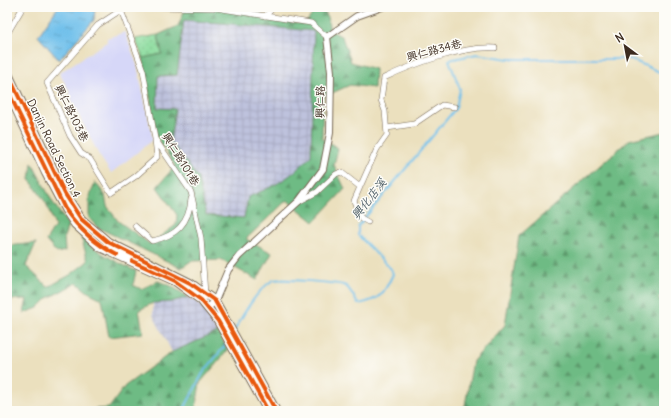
<svg xmlns="http://www.w3.org/2000/svg" width="671" height="418" viewBox="0 0 671 418" font-family="Delius,'LXGW WenKai TC',sans-serif">
	<defs>
		<pattern id="industrial-grid" width="8" height="8" patternUnits="userSpaceOnUse"><rect width="8" height="8" fill="#bec2dd"/><path d="M0 4h8M4 0v8" fill="none" stroke="#a4a7bd"/></pattern>
		<pattern id="grass-dots" width="8" height="8" patternUnits="userSpaceOnUse"><rect width="8" height="8" fill="#89db9c"/><path d="M2 2h.1M6 6h.1" fill="none" stroke="#77bc86" stroke-width="1.8" stroke-linecap="round"/></pattern>
		<pattern id="forest-firs" width="22" height="20" patternUnits="userSpaceOnUse"><rect width="22" height="20" fill="#6ebb84"/><path d="M5 1l3.5 6h-7zM16 11l3.5 6h-7z" fill="#5c986b"/></pattern>
		<pattern id="water-ripples" width="26" height="14" patternUnits="userSpaceOnUse"><rect width="26" height="14" fill="#6fc0eb"/><path d="M2 4q2-2 4 0t4 0M15 11q2-2 4 0t4 0" fill="none" stroke="#5c9cbe"/></pattern>
	</defs>
	<rect width="100%" height="100%" fill="#fdfcf7"/>
	<filter id="ink" filterUnits="userSpaceOnUse"><feTurbulence type="fractalNoise" baseFrequency=".025" numOctaves="2"/><feDisplacementMap in="SourceGraphic" scale="8" xChannelSelector="R" yChannelSelector="G"/><feConvolveMatrix kernelMatrix="1 2 1 2 8 2 1 2 1" color-interpolation-filters="sRGB"/></filter>
	<filter id="wash" filterUnits="userSpaceOnUse"><feTurbulence type="fractalNoise" baseFrequency=".012" numOctaves="4" result="noise"/><feDisplacementMap in="SourceGraphic" scale="16" xChannelSelector="R" yChannelSelector="G"/><feGaussianBlur stdDeviation="0.9" result="paint"/><feColorMatrix in="noise" values="0 0 0 0 0 0 0 0 0 0 0 0 0 0 0 0 0 1.4 0 .05"/><feComposite in="paint" operator="in"/></filter>
	<g filter="url(#wash)">
		<rect width="100%" height="100%" fill="#ebe0be"/>
		<path fill="#d6d7f8" d="M125,32L137,65L153,140L111,173L99,155L72,102L69,90L59,73L107,42V38Z"/>
		<path fill="url(#industrial-grid)" d="M184,20L314,31L311,156L294,174L274,186L244,218L206,215L198,178L170,141L175,109L157,108L158,76L177,75Z
			M188,297L199,303L209,314L218,332L172,352L153,315V303L171,302Z"/>
		<path fill="url(#grass-dots)" stroke="#62825d" d="M158,35L162,54L143,58L135,39Z"/>
		<path fill="url(#forest-firs)" stroke="#547251" fill-rule="evenodd" d="M186,7H258L264,20L305,24L314,12L326,13L330,30L342,37L351,62L375,69L374,88L350,85L323,97L322,138L338,148L334,165L345,189L314,222L287,200L246,239L272,253L257,280L221,260L191,261L181,268L97,227L89,218V199L95,182L105,195L107,206L118,221L150,244L176,225L177,215L157,187L175,166L157,137L143,58L162,54L158,35L178,26ZM184,20L314,31L311,156C289,179 277,185 248,197L244,218L206,215L198,178L170,141L175,109L157,108L158,76L177,75Z
			M664,132V293L658,299L664,304V411H464L473,361L505,325L519,236L629,140Z
			M32,163L52,201L68,225L64,237L65,251L57,253L46,241L55,226L46,203L30,180Z
			M81,237C97,252 116,262 136,271L133,285L141,289L158,281L171,286L188,297L171,302L153,303L139,310L143,333L109,337L102,299L88,292L77,283L48,298L38,308L24,313L27,299L7,300V246L36,243L26,266L48,287L70,275L88,261Z
			M218,332L228,350L200,383L196,407L193,411H92L94,409L109,408L125,386L172,352Z"/>
		<path fill="url(#water-ripples)" stroke="#557584" d="M58,7L95,8L94,20L59,60L38,36Z"/>
		<g fill="none" stroke-linecap="round" stroke-linejoin="round">
			<path stroke="#6fc0eb" stroke-width="2" d="M234,331C244,313 256,291 273,280C277,278 342,283 346,286C351,290 354,298 358,304C380,300 384,294 393,274L391,269L358,235V226L456,108L460,89L449,60L477,54L509,59H630L664,74
				M183,411L203,373L227,343"/>
		</g>
	</g>
	<g filter="url(#ink)">
		<g fill="none" stroke-linecap="round" stroke-linejoin="round">
			<defs>
				<path id="minor" d="M122,7L121,10L143,70L155,139L191,192L201,238L205,294
					M158,7L216,8L311,23L327,37
					M121,10L98,25L47,83L70,136L81,153L90,159L111,193L136,176L157,157L155,140
					M265,16L274,7
					M7,34L23,7
					M387,128L414,124L442,105L455,107
					M360,187L354,201L361,218L368,222
					M300,201L317,192L336,174L341,172L360,187L377,149L387,135L385,111L381,100L384,78C413,64 463,46 495,48
					M135,226L152,241C176,236 189,224 191,199"/>
				<path id="tertiary" d="M208,308L215,301L228,270L239,256L299,201L323,169L330,133L331,72L327,37L357,16L382,7"/>
				<path id="primary" d="M7,72L50,163L65,194L81,219L108,242L190,283L215,301L276,411
					M7,89L46,173L65,209L75,224L100,247L175,281L201,300L218,321L268,411"/>
			</defs>
			<use href="#minor" stroke="#796a56" stroke-width="6"/>
			<use href="#tertiary" stroke="#796a56" stroke-width="8"/>
			<use href="#primary" stroke="#796a56" stroke-width="10"/>
			<use href="#minor" stroke="#fff" stroke-width="5"/>
			<use href="#tertiary" stroke="#fff" stroke-width="6"/>
			<use href="#primary" stroke="#fff" stroke-width="8"/>
			<defs>
				<path id="cycleway" d="M7,72L50,163L65,194L81,219L108,242L190,283L215,301L276,411
					M7,89L65,209C79,229 95,244 117,255
					M132,261L175,281L201,300L218,321L268,411"/>
			</defs>
			<use href="#cycleway" stroke="#fdfcf7" stroke-width="6"/>
			<use href="#cycleway" stroke="#e8590c" stroke-width="4"/>
		</g>
	</g>
	<g text-anchor="middle" stroke-width="3" stroke-linejoin="round" paint-order="stroke">
		<g font-size="11" fill="#3b2a1e" stroke="#fdfcf7">
			<text transform="translate(434 50) rotate(-15)" y="4">興仁路34巷</text>
			<text transform="translate(320 102) rotate(-89)" y="4">興仁路</text>
			<text transform="translate(72 113) rotate(64)" y="4">興仁路103巷</text>
			<text transform="translate(54 148) rotate(64)" y="4">Danjin Road Section 4</text>
			<text transform="translate(181 159) rotate(58)" y="4">興仁路101巷</text>
		</g>
		<g font-size="12" font-style="italic" fill="#4d5e66" stroke="#fdfcf7">
			<text transform="translate(369 199) rotate(-52)" y="4">興化店溪</text>
		</g>
	</g>
	<rect width="671" height="418" fill="none" stroke="#fdfcf7" stroke-width="24"/>
	<g transform="translate(625 46) rotate(328)" stroke="#fdfcf7" stroke-width="3" paint-order="stroke">
	<path d="M0-3L7 15L0 10L-7 15Z" fill="#3b2a1e"/>
	<text y="-6" font-size="11" font-weight="bold" text-anchor="middle" fill="#3b2a1e">N</text>
	</g>
</svg>
